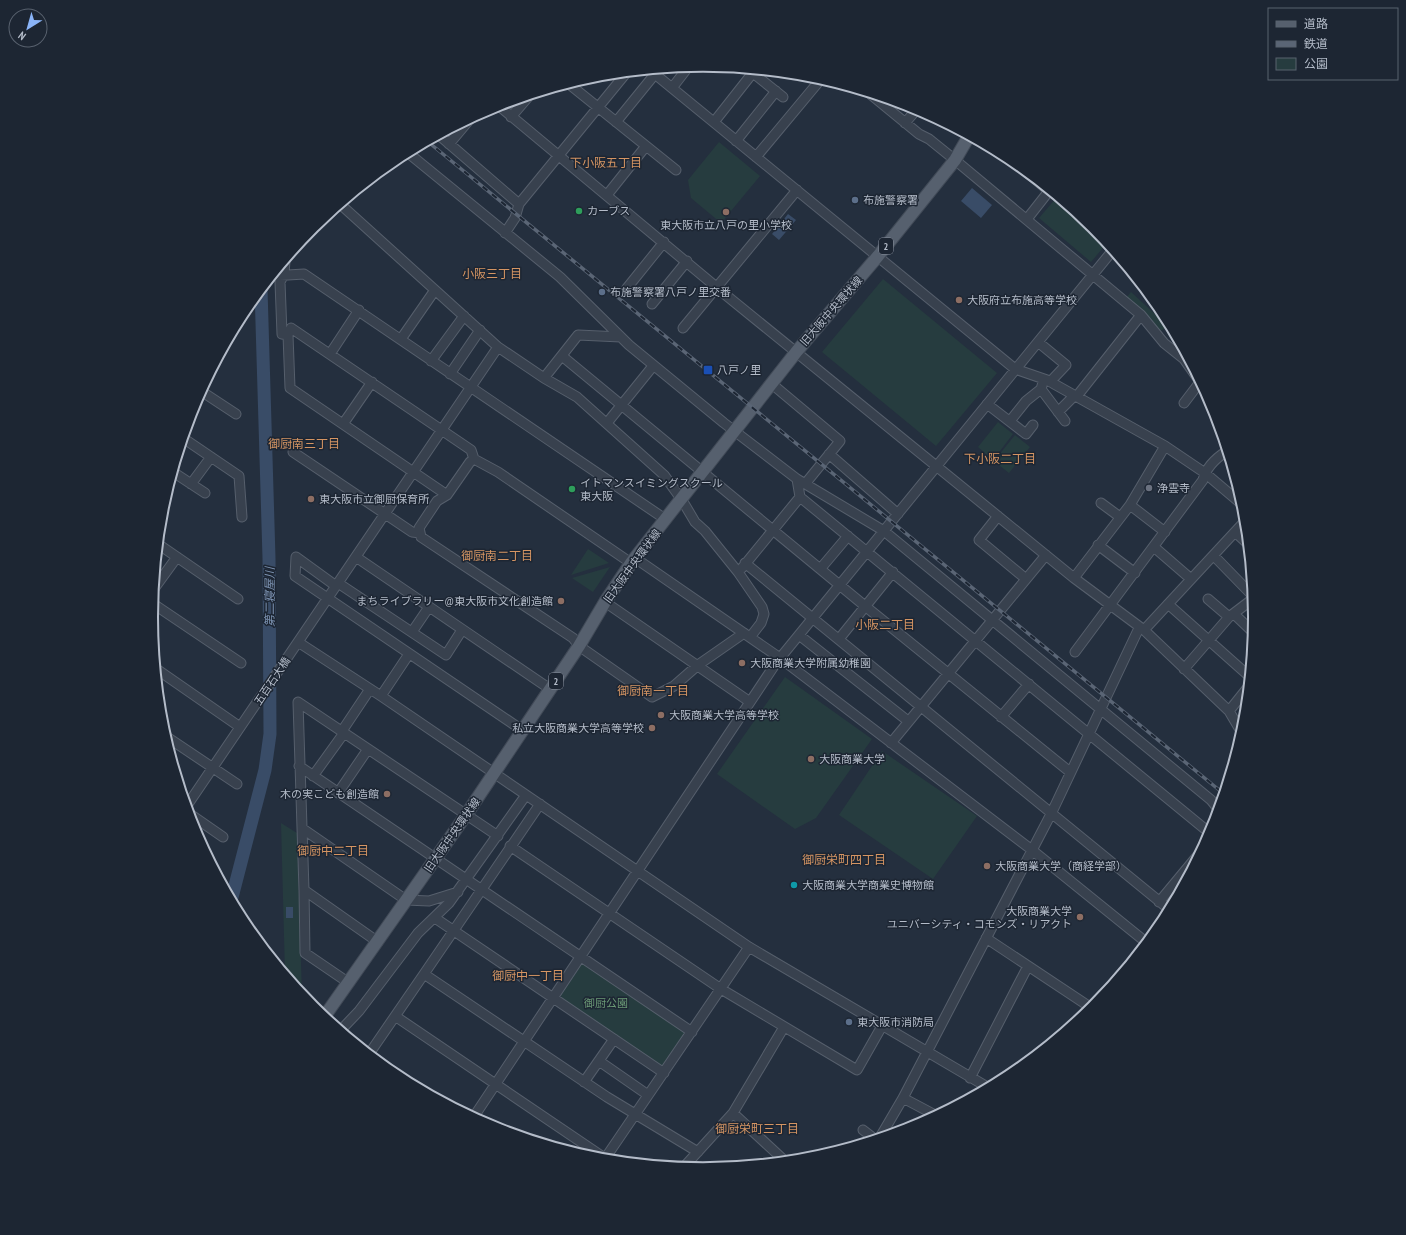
<svg xmlns="http://www.w3.org/2000/svg" width="1406" height="1235" viewBox="0 0 1406 1235" font-family="'PT Sans Narrow','Noto Sans JP',sans-serif">
	<rect width="100%" height="100%" fill="#242f3e"/>
	<path fill="#263c3f" d="M719,142L760,176L721,223L691,198L688,180Z
		M1057,197L1094,227L1107,243L1091,262L1039,218Z
		M883,279L997,373L936,446L822,352Z
		M1131,292L1168,326L1159,332L1126,298Z
		M998,422L1013,434L993,460L978,447Z
		M1015,435L1030,447L1009,473L994,461Z
		M588,549L609,563L571,575Z
		M610,567L593,592L572,578Z
		M785,677L872,739L816,818L795,829L717,774Z
		M882,751L977,816L933,879L839,815Z
		M281,823L297,833L302,995L285,974Z
		M585,963L684,1030L685,1035L663,1065L660,1066L562,1000L561,995L582,964Z"/>
	<path fill="#394c67" d="M972,188L992,205L981,218L961,201Z
		M788,214L796,220L779,240L772,234Z
		M286,907H293V918H286Z"/>
	<g fill="none" stroke-linecap="round" stroke-linejoin="round">
		<path stroke="#394c67" stroke-width="13" d="M231,901L265,770L270,734L269,558L261,289"/>
		<defs>
			<path id="minor" d="M748,69L783,97
				M650,70L1015,369L1047,380L1165,446L1205,473L1244,506
				M569,84L676,170
				M672,88L689,66
				M869,93L919,134L929,139L955,160L1141,315L1164,343L1184,359L1201,383
				M498,105L727,296L1074,578L1144,630L1229,711L1242,733
				M511,117L529,96
				M616,122L655,74
				M714,122L755,70
				M905,123L917,109
				M439,135L519,204
				M736,141L776,91
				M449,144L470,119
				M407,152L560,277L629,345L724,423L797,479L884,531L1211,800L1219,810
				M756,157L821,79
				M1010,158L1049,191
				M607,195L646,146
				M340,204L498,347L544,378L577,397L664,475L682,500L695,522L705,531L738,572L762,607L764,614L761,623L751,636
				M1027,219L1049,191
				M505,233L515,218L519,204L627,72
				M285,261L284,274L280,282L282,334L288,335L290,388L447,495
				M272,276L304,274L665,519
				M627,288L664,242
				M652,304L687,261
				M683,328L797,190
				M288,335L291,328L471,450L474,459
				M401,339L435,290
				M1038,342L1066,365L1050,382
				M330,354L359,310
				M562,356L865,606L1070,772
				M431,361L464,316
				M450,374L480,330
				M544,378L578,335L621,337
				M772,384L840,441L805,484
				M1041,389L1065,421
				M201,391L236,414
				M1077,396L1141,315
				M1184,403L1200,382
				M987,404L1026,434L1033,425
				M1058,412L1075,395
				M1010,421L1026,401L1041,389L1044,379
				M607,423L653,366
				M343,424L372,382
				M183,438L239,476L242,517
				M293,452L412,532L420,533
				M829,454L898,514
				M474,459L470,462L447,495L437,501L419,528L421,537L573,638L579,646L652,697L674,686L698,665L744,633
				M474,459L498,472L631,563
				M173,472L205,493
				M797,479L800,497L1211,834
				M191,484L211,457
				M1101,503L1120,517
				M1130,505L1165,532
				M998,516L979,540L1026,579
				M1235,532L1248,544
				M158,544L238,599
				M1098,545L1135,573
				M1154,547L1191,579
				M1214,556L1253,596
				M356,557L550,689
				M635,558L780,658L1032,850L1147,943
				M745,563L1170,910
				M742,568L800,497
				M821,568L848,536
				M1074,578L1130,505L1165,446
				M338,583L446,655L462,630
				M336,586L296,557L295,576L522,730
				M153,590L177,557
				M1208,599L1229,617
				M605,602L750,702
				M152,603L241,663
				M1168,604L1250,677
				M1234,614L1254,633
				M1144,630L1246,520
				M412,632L429,607
				M799,635L908,721
				M839,639L893,572
				M298,642L381,696L749,947L989,1088
				M1075,652L1203,480C1206,467 1216,458 1227,451
				M155,668L240,727
				M1184,669L1229,617L1254,598
				M381,696L409,654
				M1229,711L1249,686
				M1001,717L1029,684
				M342,731L370,689
				M164,735L237,784
				M891,743L1046,555
				M299,766L692,1032
				M313,776L344,733
				M338,793L368,749
				M186,807L498,347
				M187,812L223,837
				M303,829L406,900L429,901L458,892
				M510,846L721,989L857,1070L882,1026
				M304,890L305,953L349,983
				M1159,902L1203,849
				M435,918L664,1073
				M986,938L1093,1009
				M378,942L304,890L298,702L498,836
				M424,974L540,804
				M395,1016L609,1161
				M340,1031L359,1011L418,933L449,903L526,795
				M369,1054L424,974L607,1097L698,1152
				M599,1061L648,1095
				M970,1078L1028,966
				M584,1082L614,1039
				M903,1098L937,1116
				M733,1113L786,1162
				M473,1118L776,663L1113,250
				M863,1130L876,1140
				M879,1139L903,1098L1052,812L1139,628
				M604,1160L749,947
				M683,1168L733,1113L784,1027"/>
			<path id="major" d="M324,1017L466,815L579,646L605,602L631,563L797,351L878,256L955,160L969,136"/>
		</defs>
		<use href="#minor" stroke="#565f6c" stroke-width="11"/>
		<use href="#major" stroke="#414a57" stroke-width="14"/>
		<use href="#minor" stroke="#38414e" stroke-width="9"/>
		<use href="#major" stroke="#56606e" stroke-width="12"/>
		<defs>
			<path id="rail" d="M427,141L1224,794"/>
		</defs>
		<use href="#rail" stroke="#5a6575" stroke-width="3.5"/>
		<use href="#rail" stroke="#1d2633" stroke-width="2" stroke-dasharray="6" stroke-linecap="butt"/>
	</g>
	<g fill="#5c6f8a" stroke="#1d2633" stroke-width="1.5">
		<circle cx="855" cy="200" r="4"/>
		<circle cx="602" cy="292" r="4"/>
		<circle cx="849" cy="1022" r="4"/>
	</g>
	<g fill="#2e9e5b" stroke="#1d2633" stroke-width="1.5">
		<circle cx="579" cy="211" r="4"/>
		<circle cx="572" cy="489" r="4"/>
	</g>
	<g fill="#8d6e63" stroke="#1d2633" stroke-width="1.5">
		<circle cx="726" cy="212" r="4"/>
		<circle cx="959" cy="300" r="4"/>
		<circle cx="311" cy="499" r="4"/>
		<circle cx="561" cy="601" r="4"/>
		<circle cx="742" cy="663" r="4"/>
		<circle cx="661" cy="715" r="4"/>
		<circle cx="652" cy="728" r="4"/>
		<circle cx="811" cy="759" r="4"/>
		<circle cx="387" cy="794" r="4"/>
		<circle cx="987" cy="866" r="4"/>
		<circle cx="1080" cy="917" r="4"/>
	</g>
	<rect fill="#1a4fb4" stroke="#1d2633" stroke-width="1.5" x="703" y="365" width="10" height="10" rx="2"/>
	<circle fill="#6b7280" stroke="#1d2633" stroke-width="1.5" cx="1149" cy="488" r="4"/>
	<circle fill="#0f9aa8" stroke="#1d2633" stroke-width="1.5" cx="794" cy="885" r="4"/>
	<g text-anchor="middle" stroke-width="3" stroke-linejoin="round" paint-order="stroke">
		<g fill="#1d2633" stroke="#878f9c" stroke-width="1">
			<rect x="879" y="238" width="14" height="16" rx="3"/>
			<rect x="549" y="673" width="14" height="16" rx="3"/>
		</g>
		<g font-size="10" font-weight="bold" fill="#b4bcc9">
			<text x="886" y="250">2</text>
			<text x="556" y="685">2</text>
		</g>
		<g font-size="11" fill="#b4bcc9" stroke="#1d2633" text-anchor="start">
			<text x="863" y="204">布施警察署</text>
			<text x="587" y="215">カーブス</text>
			<text x="726" y="229" text-anchor="middle">東大阪市立八戸の里小学校</text>
			<text x="610" y="296">布施警察署八戸ノ里交番</text>
			<text x="967" y="304">大阪府立布施高等学校</text>
			<text x="717" y="374">八戸ノ里</text>
			<text x="580" y="487">イトマンスイミングスクール<tspan x="580" dy="13">東大阪</tspan></text>
			<text x="1157" y="492">浄雲寺</text>
			<text x="319" y="503">東大阪市立御厨保育所</text>
			<text x="553" y="605" text-anchor="end">まちライブラリー@東大阪市文化創造館</text>
			<text x="750" y="667">大阪商業大学附属幼稚園</text>
			<text x="669" y="719">大阪商業大学高等学校</text>
			<text x="644" y="732" text-anchor="end">私立大阪商業大学高等学校</text>
			<text x="819" y="763">大阪商業大学</text>
			<text x="379" y="798" text-anchor="end">木の実こども創造館</text>
			<text x="995" y="870">大阪商業大学（商経学部）</text>
			<text x="802" y="889">大阪商業大学商業史博物館</text>
			<text x="1072" y="915" text-anchor="end">大阪商業大学<tspan x="1072" dy="13">ユニバーシティ・コモンズ・リアクト</tspan></text>
			<text x="857" y="1026">東大阪市消防局</text>
		</g>
		<g font-size="11" fill="#b4bcc9" stroke="#1d2633">
			<text transform="translate(831 311) rotate(-49)" y="4">旧大阪中央環状線</text>
			<text transform="translate(632 566) rotate(-54)" y="4">旧大阪中央環状線</text>
			<text transform="translate(272 681) rotate(-56)" y="4">五百石大橋</text>
			<text transform="translate(452 835) rotate(-55)" y="4">旧大阪中央環状線</text>
		</g>
		<g font-size="11" fill="#6b9a76" stroke="#1d2633">
			<text x="606" y="1007">御厨公園</text>
		</g>
		<g font-size="12" fill="#d59563" stroke="#1d2633">
			<text x="606" y="167">下小阪五丁目</text>
			<text x="492" y="278">小阪三丁目</text>
			<text x="304" y="448">御厨南三丁目</text>
			<text x="1000" y="463">下小阪二丁目</text>
			<text x="497" y="560">御厨南二丁目</text>
			<text x="885" y="629">小阪二丁目</text>
			<text x="653" y="695">御厨南一丁目</text>
			<text x="333" y="855">御厨中二丁目</text>
			<text x="844" y="864">御厨栄町四丁目</text>
			<text x="528" y="980">御厨中一丁目</text>
			<text x="757" y="1133">御厨栄町三丁目</text>
		</g>
		<g font-size="12" font-style="italic" fill="#7c92b1" stroke="#1d2633">
			<text transform="translate(270 597) rotate(-90)" y="4">第二寝屋川</text>
		</g>
	</g>
	<path d="M0 0H1406V1235H0ZM158 617a545 545 0 1 1 1090 0a545 545 0 1 1-1090 0Z" fill="#1d2633" fill-rule="evenodd"/>
	<path fill="none" stroke="#b4bcc9" stroke-width="2" d="M158 617a545 545 0 1 1 1090 0a545 545 0 1 1-1090 0Z"/>
	<rect x="1268" y="8" width="130" height="72" fill="#1d2633" stroke="#59626f"/>
	<rect x="1276" y="21" width="20" height="6" fill="#56606e" stroke="#59626f"/>
	<text x="1304" y="28" font-size="12" fill="#b4bcc9">道路</text>
	<rect x="1276" y="41" width="20" height="6" fill="#5a6575" stroke="#59626f"/>
	<text x="1304" y="48" font-size="12" fill="#b4bcc9">鉄道</text>
	<rect x="1276" y="58" width="20" height="12" fill="#263c3f" stroke="#59626f"/>
	<text x="1304" y="68" font-size="12" fill="#b4bcc9">公園</text>
	<g transform="translate(28 28) rotate(217)"><circle r="19" fill="#1d2633" stroke="#59626f"/>
	<path d="M0-3L7 15L0 10L-7 15Z" fill="#8ab4f8"/>
	<text y="-6" font-size="11" font-weight="bold" text-anchor="middle" fill="#b4bcc9">N</text>
	</g>
</svg>
